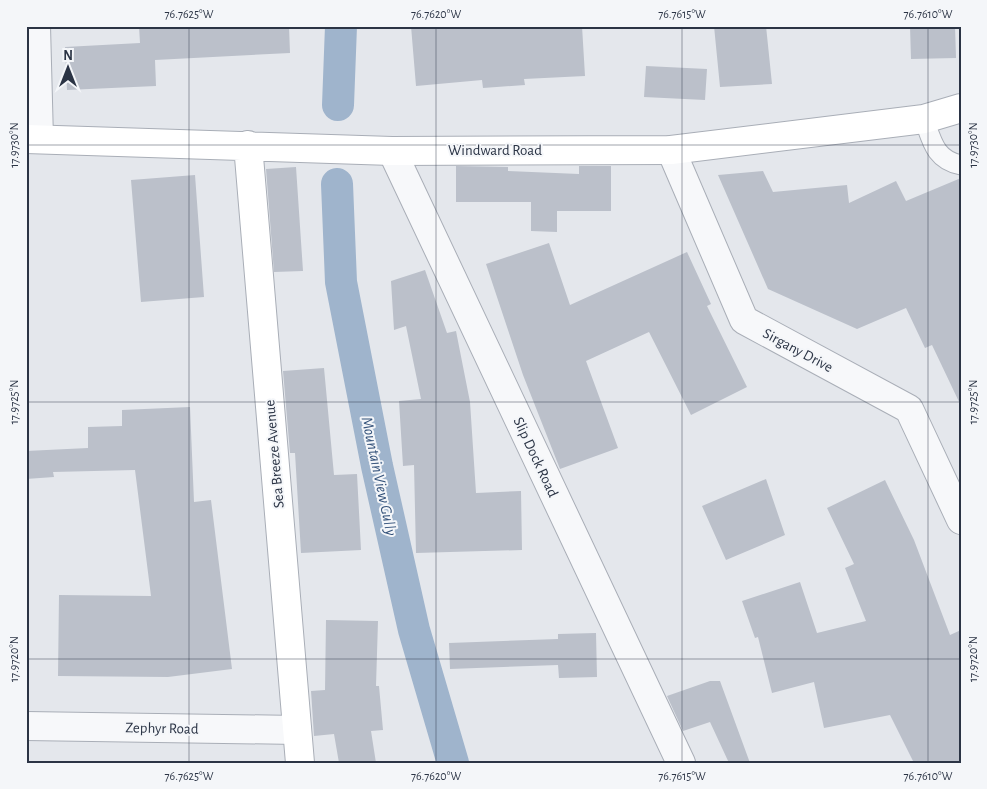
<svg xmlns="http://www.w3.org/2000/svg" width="987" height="789" viewBox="0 0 987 789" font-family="'Alegreya Sans',sans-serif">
	<rect width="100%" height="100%" fill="#e4e7ec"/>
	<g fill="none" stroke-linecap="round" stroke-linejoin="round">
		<path stroke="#9fb4cc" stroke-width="32" d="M338,105L341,26
			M337,184L341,282L377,466L414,630L453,763"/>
	</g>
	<path fill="#bbc0ca" d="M139,26H289L290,53L155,60L156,86L67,90L65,47L140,43Z
		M411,26H582L585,76L524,79L525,85L483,88L482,80L416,86Z
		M714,26H766L772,84L720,87Z
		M910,26H955L956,58L911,59Z
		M646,66L707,69L705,100L644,97Z
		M456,166L508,167V171L579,174V166H611V211H557V232L531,231V202H456Z
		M296,167L303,271L274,272L266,169Z
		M763,171L773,192L847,185L849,203L896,181L906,201L961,178V406L932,345L925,348L906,308L857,329L768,289L718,175Z
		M195,175L204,297L141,302L131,180Z
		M549,243L570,305L687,252L711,304L707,306L747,387L691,415L649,332L586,361L618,448L560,469L523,375L486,264Z
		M425,270L447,333L456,331L470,402L476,493L521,491L522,550L416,553L414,465L403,466L399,401L421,399L406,326L394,330L391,281Z
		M324,368L334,475L357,474L361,550L301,553L295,453H290L283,371Z
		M190,407L194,502L211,500L232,669L168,677L58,676L59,595L151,596L135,470L53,472L54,477L26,479V451L88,448V427L122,426V410Z
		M766,479L785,535L726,560L702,506Z
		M885,480L914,540L950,635L961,630V763H914L890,715L824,728L814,682L772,693L758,637L755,638L742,601L800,582L817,633L866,621L845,568L854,564L827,508Z
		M326,620L378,621L376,686H379L383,730L371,731L376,763H339L334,734L314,736L311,691L325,690Z
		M596,633L597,677L559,678L558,665L450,669L449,643L558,639V634Z
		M710,681H720L750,763H729L710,722L683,731L667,696Z"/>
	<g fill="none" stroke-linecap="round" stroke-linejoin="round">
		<defs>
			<path id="lane" d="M924,119C932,141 935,160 961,165"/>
			<path id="street" d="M36,26L39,139
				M671,150L744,320L909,409L961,520
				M392,151L681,763
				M26,726L297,730"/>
			<path id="secondary" d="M26,139L392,151L671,150L924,119L961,108
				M248,145L300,763"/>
		</defs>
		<use href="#lane" stroke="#a9aeb7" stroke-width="21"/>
		<use href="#street" stroke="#a9aeb7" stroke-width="30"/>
		<use href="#secondary" stroke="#a9aeb7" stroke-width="30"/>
		<use href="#lane" stroke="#f7f8fa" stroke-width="19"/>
		<use href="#street" stroke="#f7f8fa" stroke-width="28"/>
		<use href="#secondary" stroke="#fff" stroke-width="28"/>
	</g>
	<path fill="none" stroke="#2b3445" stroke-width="1" stroke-opacity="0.45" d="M189,26V763M436,26V763M682,26V763M928,26V763M26,145H961M26,402H961M26,659H961"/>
	<g text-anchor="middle" stroke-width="4" stroke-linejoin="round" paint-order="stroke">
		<g font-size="15" fill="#2b3445" stroke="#f4f6f9">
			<text x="495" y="155">Windward Road</text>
			<text transform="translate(798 350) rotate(28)" y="5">Sirgany Drive</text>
			<text transform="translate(274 454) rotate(-95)" y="5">Sea Breeze Avenue</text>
			<text transform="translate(536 457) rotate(65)" y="5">Slip Dock Road</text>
			<text transform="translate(162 728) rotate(1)" y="5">Zephyr Road</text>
		</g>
		<g font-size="16" font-style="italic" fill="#34527a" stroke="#f4f6f9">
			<text transform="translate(380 476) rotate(78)" y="6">Mountain View Gully</text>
		</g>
	</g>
	<rect width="987" height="789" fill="none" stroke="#f4f6f9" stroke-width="55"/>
	<g transform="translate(68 68)" stroke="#f4f6f9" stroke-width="4" paint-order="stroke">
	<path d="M0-4L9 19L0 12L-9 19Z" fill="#2b3445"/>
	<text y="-8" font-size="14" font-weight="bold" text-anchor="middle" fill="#2b3445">N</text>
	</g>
	<rect x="28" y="28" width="932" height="734" fill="none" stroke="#2b3445" stroke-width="2"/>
	<g font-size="12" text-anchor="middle" fill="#2b3445">
		<text x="189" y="18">76.7625°W</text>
		<text x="436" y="18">76.7620°W</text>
		<text x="682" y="18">76.7615°W</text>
		<text x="928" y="18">76.7610°W</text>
		<text transform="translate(14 145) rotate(-90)" y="4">17.9730°N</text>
		<text transform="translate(973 145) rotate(-90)" y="4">17.9730°N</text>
		<text transform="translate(14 402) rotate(-90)" y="4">17.9725°N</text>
		<text transform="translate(973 402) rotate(-90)" y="4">17.9725°N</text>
		<text transform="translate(14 659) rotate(-90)" y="4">17.9720°N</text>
		<text transform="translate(973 659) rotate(-90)" y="4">17.9720°N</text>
		<text x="189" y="780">76.7625°W</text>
		<text x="436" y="780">76.7620°W</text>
		<text x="682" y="780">76.7615°W</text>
		<text x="928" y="780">76.7610°W</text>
	</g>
</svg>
